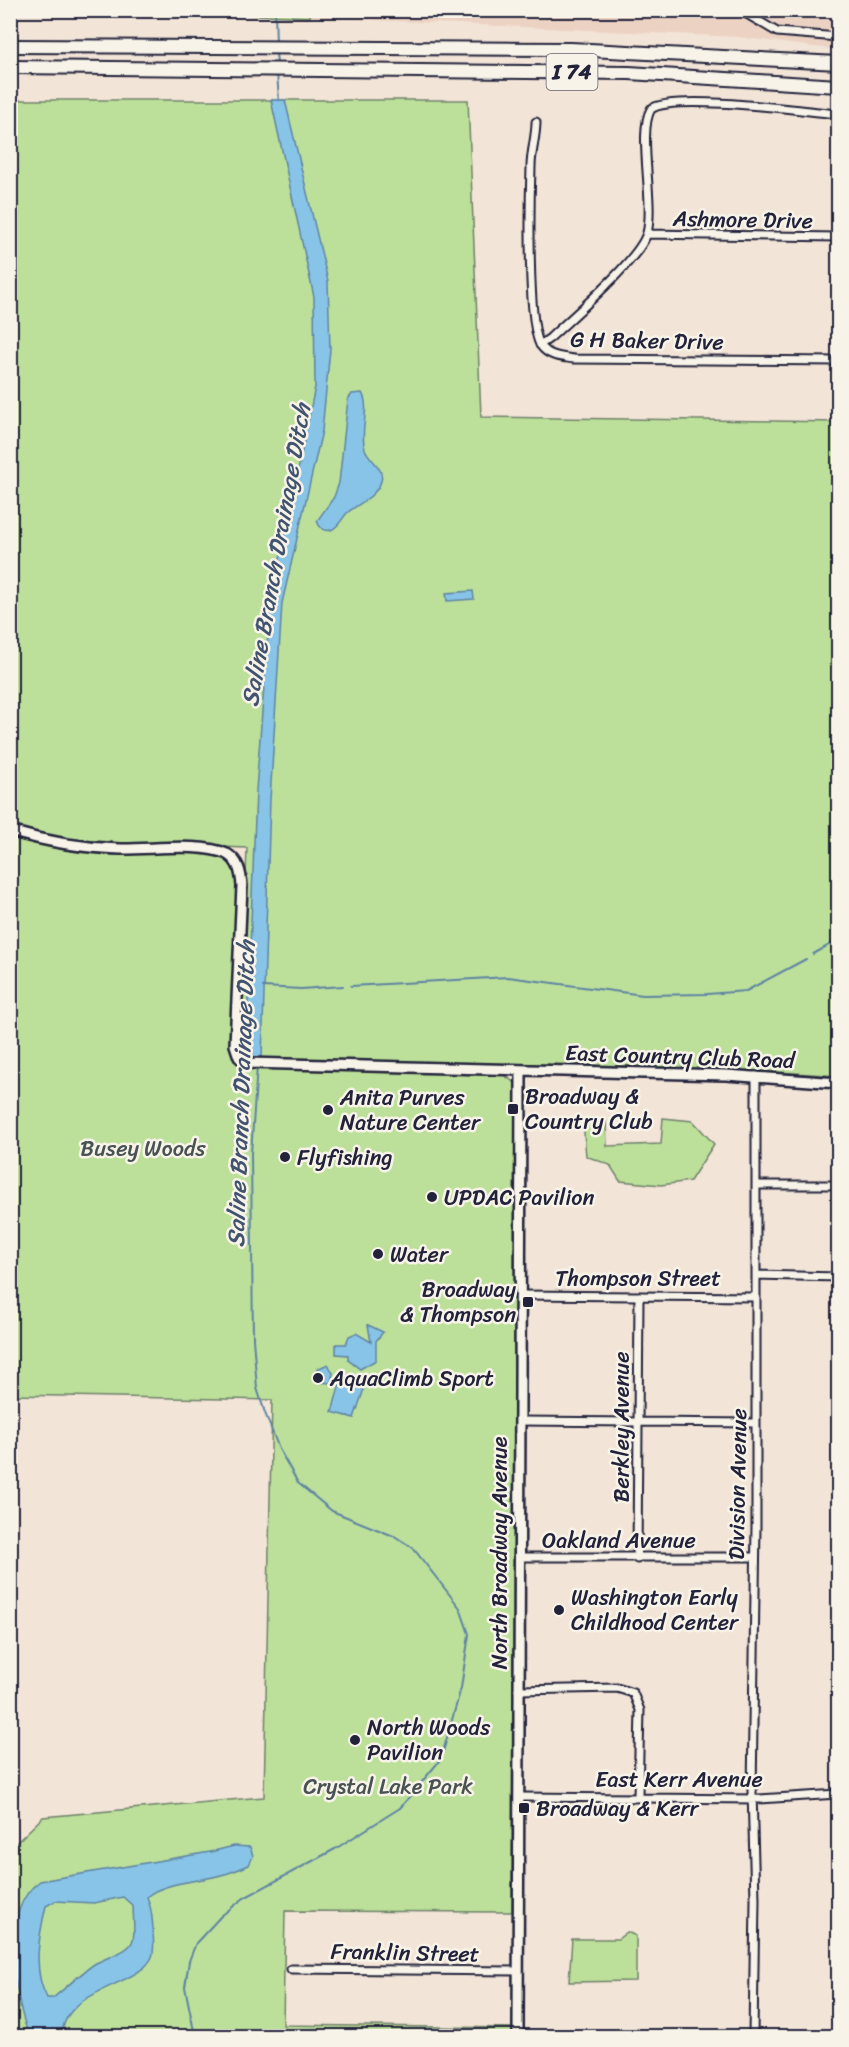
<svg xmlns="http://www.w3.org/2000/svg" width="849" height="2047" viewBox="0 0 849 2047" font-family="Sriracha,sans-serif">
	<rect width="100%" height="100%" fill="#f2e4d7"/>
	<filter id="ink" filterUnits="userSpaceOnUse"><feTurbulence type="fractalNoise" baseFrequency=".0167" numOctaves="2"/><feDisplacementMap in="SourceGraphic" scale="12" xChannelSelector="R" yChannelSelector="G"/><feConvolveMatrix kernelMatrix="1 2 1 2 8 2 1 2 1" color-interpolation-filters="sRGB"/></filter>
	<g filter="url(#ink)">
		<path fill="#ecd2c3" d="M11,10H78V11L77,16L11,13Z
			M310,11H838V50L738,37L310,17Z"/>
		<path fill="#bce09a" stroke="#6f816a" stroke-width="1.5" d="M310,11V17L166,11L310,10Z
			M11,100H468L481,417L838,422V1076C642,1061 445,1066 249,1057L240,1046V1030L247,848L83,842L58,839L11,826Z
			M11,831L37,839L225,854L240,871L235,1036L242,1060L345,1070L502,1074L515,1083L512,1912L285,1911L283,2025L513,2028L512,2036H11V1848L43,1817L264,1797L272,1400L11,1395Z
			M663,1118L693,1121L714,1144L690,1181L661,1185L620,1181L610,1165L586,1156L583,1121H606L607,1146L661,1144Z
			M627,1932L636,1936V1981L569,1982L572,1939H618Z"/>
		<path fill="#88c4e7" stroke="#5f83a2" stroke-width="1.5" fill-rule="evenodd" d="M271,100H285L328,281L330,349L322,431L282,603L270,800L262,1058L246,1055L256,790L270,608L315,387L314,297Z
			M362,393C371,408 359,431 365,449C369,460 385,468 381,481C377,496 358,504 347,513C342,518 339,527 331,530C324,532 319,527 317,521L334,497L339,483L348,399L352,394Z
			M473,591L474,599L447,601L446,593Z
			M368,1325L383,1332L376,1341V1360L360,1369L348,1360V1355L336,1354V1344H346L349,1336L356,1333L371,1342Z
			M328,1364L333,1373L331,1383L318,1382L317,1369Z
			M340,1383L364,1389L354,1418L332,1412Z
			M234,1846L250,1847L253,1856L249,1865C240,1869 231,1873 221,1875C202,1881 160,1883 147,1897C152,1908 152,1917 153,1929C153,1937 155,1949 152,1957C139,1987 63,1988 62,2036H29C13,1993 0,1908 40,1881L210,1852ZM123,1897L133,1906C135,1952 137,1944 96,1963C88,1967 62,1991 53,1998H47C32,1970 39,1936 46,1906L55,1901L94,1903Z"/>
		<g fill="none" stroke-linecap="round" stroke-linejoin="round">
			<path stroke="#5f83a2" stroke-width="2" d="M275,10L276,44
				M276,52L277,65
				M277,73L279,100
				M813,954L838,940
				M351,986L508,977L643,995L707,994L746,991L806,959
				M263,987L301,989L343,986
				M195,2036L185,1987L189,1961L196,1943L221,1916L244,1898L335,1849L400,1808L441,1759L461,1688L469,1634L460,1608L413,1548L396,1537L332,1511L298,1483L279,1449L265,1413L257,1388L253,1339L251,1154L257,1066"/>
			<defs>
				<path id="street" d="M740,10L777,32L838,37
					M536,122C536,137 531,152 531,167C530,196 527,329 541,346C549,357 562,357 574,359L838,361
					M647,234L838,237
					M540,345L550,338C572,317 640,259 647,233C655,202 637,132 651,109C673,93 805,111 838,114
					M757,1185H838
					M756,1275L838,1277
					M520,1295L756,1297
					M520,1421L756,1423
					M520,1557H754
					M637,1559L639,1296
					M518,1690L617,1688L633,1693L640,1710L638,1796
					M519,1797L759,1799L838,1794
					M291,1969L518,1971
					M819,2035H838
					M753,2036L755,1899L752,1791L756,1526V1076"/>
				<path id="secondary" d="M10,831C47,842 82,848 120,849C149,850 201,842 227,854C239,861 241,873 242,886L235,1045L239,1057L246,1063L726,1075L838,1083
					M518,2036L521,1071"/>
				<path id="highway" d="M10,46L571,49L838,63
					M10,67L629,73L838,86"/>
			</defs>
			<use href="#street" stroke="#22223b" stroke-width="11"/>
			<use href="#secondary" stroke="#22223b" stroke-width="14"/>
			<use href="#highway" stroke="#22223b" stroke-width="16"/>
			<use href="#street" stroke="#f7f3e8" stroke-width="7"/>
			<use href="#secondary" stroke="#f7f3e8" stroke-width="9"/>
			<use href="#highway" stroke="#f7f3e8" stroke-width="12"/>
		</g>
	</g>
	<g fill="#22223b" stroke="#f7f3e8" stroke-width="2">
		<rect x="507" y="1103" width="12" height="12" rx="3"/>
		<circle cx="328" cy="1110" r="6"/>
		<circle cx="285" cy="1157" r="6"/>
		<circle cx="432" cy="1197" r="6"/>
		<circle cx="378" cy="1254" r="6"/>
		<rect x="522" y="1296" width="12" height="12" rx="3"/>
		<circle cx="318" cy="1378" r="6"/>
		<circle cx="559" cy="1610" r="6"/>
		<circle cx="355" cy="1740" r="6"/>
		<rect x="518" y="1802" width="12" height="12" rx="3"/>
	</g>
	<g text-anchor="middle" stroke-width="5" stroke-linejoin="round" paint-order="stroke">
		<rect fill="#f7f3e8" stroke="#62616f" stroke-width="1.5" x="546.5" y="54" width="51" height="36" rx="4.5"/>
		<g font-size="21" font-weight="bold" fill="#22223b">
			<text x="572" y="79">I 74</text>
		</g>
		<g font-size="22" fill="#22223b" stroke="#f7f3e8">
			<text transform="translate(743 219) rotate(1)" y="8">Ashmore Drive</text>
			<text transform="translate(647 340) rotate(1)" y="8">G H Baker Drive</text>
			<text transform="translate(680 1056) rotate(2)" y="8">East Country Club Road</text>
			<text x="638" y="1286">Thompson Street</text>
			<text transform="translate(621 1427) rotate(-90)" y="8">Berkley Avenue</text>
			<text transform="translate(737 1484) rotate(-89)" y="8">Division Avenue</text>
			<text x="619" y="1548">Oakland Avenue</text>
			<text transform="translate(499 1553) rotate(-90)" y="8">North Broadway Avenue</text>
			<text x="679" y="1787">East Kerr Avenue</text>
			<text transform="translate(405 1952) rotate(1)" y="8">Franklin Street</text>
		</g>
		<g font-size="22" fill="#22223b" stroke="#f7f3e8" text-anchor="start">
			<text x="525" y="1104">Broadway &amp;<tspan x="525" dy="25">Country Club</tspan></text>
			<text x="340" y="1105">Anita Purves<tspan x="340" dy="25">Nature Center</tspan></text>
			<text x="297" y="1165">Flyfishing</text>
			<text x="444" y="1205">UPDAC Pavilion</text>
			<text x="390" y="1262">Water</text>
			<text x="516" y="1297" text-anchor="end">Broadway<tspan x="516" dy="25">&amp; Thompson</tspan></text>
			<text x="330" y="1386">AquaClimb Sport</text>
			<text x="571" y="1605">Washington Early<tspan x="571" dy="25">Childhood Center</tspan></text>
			<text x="367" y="1735">North Woods<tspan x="367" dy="25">Pavilion</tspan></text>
			<text x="536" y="1816">Broadway &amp; Kerr</text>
		</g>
		<g font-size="22" fill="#485253" stroke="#f7f3e8">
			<text x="143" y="1156">Busey Woods</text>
			<text x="388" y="1794">Crystal Lake Park</text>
		</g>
		<g font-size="24" font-style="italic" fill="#41536f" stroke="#f7f3e8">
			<text transform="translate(276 555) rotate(-80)" y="8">Saline Branch Drainage Ditch</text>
			<text transform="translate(241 1094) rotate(-88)" y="8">Saline Branch Drainage Ditch</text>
		</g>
	</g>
	<rect width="849" height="2047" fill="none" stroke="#f7f3e8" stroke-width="36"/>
	<rect x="18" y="18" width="813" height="2011" fill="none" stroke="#22223b" stroke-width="2" filter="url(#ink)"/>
</svg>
